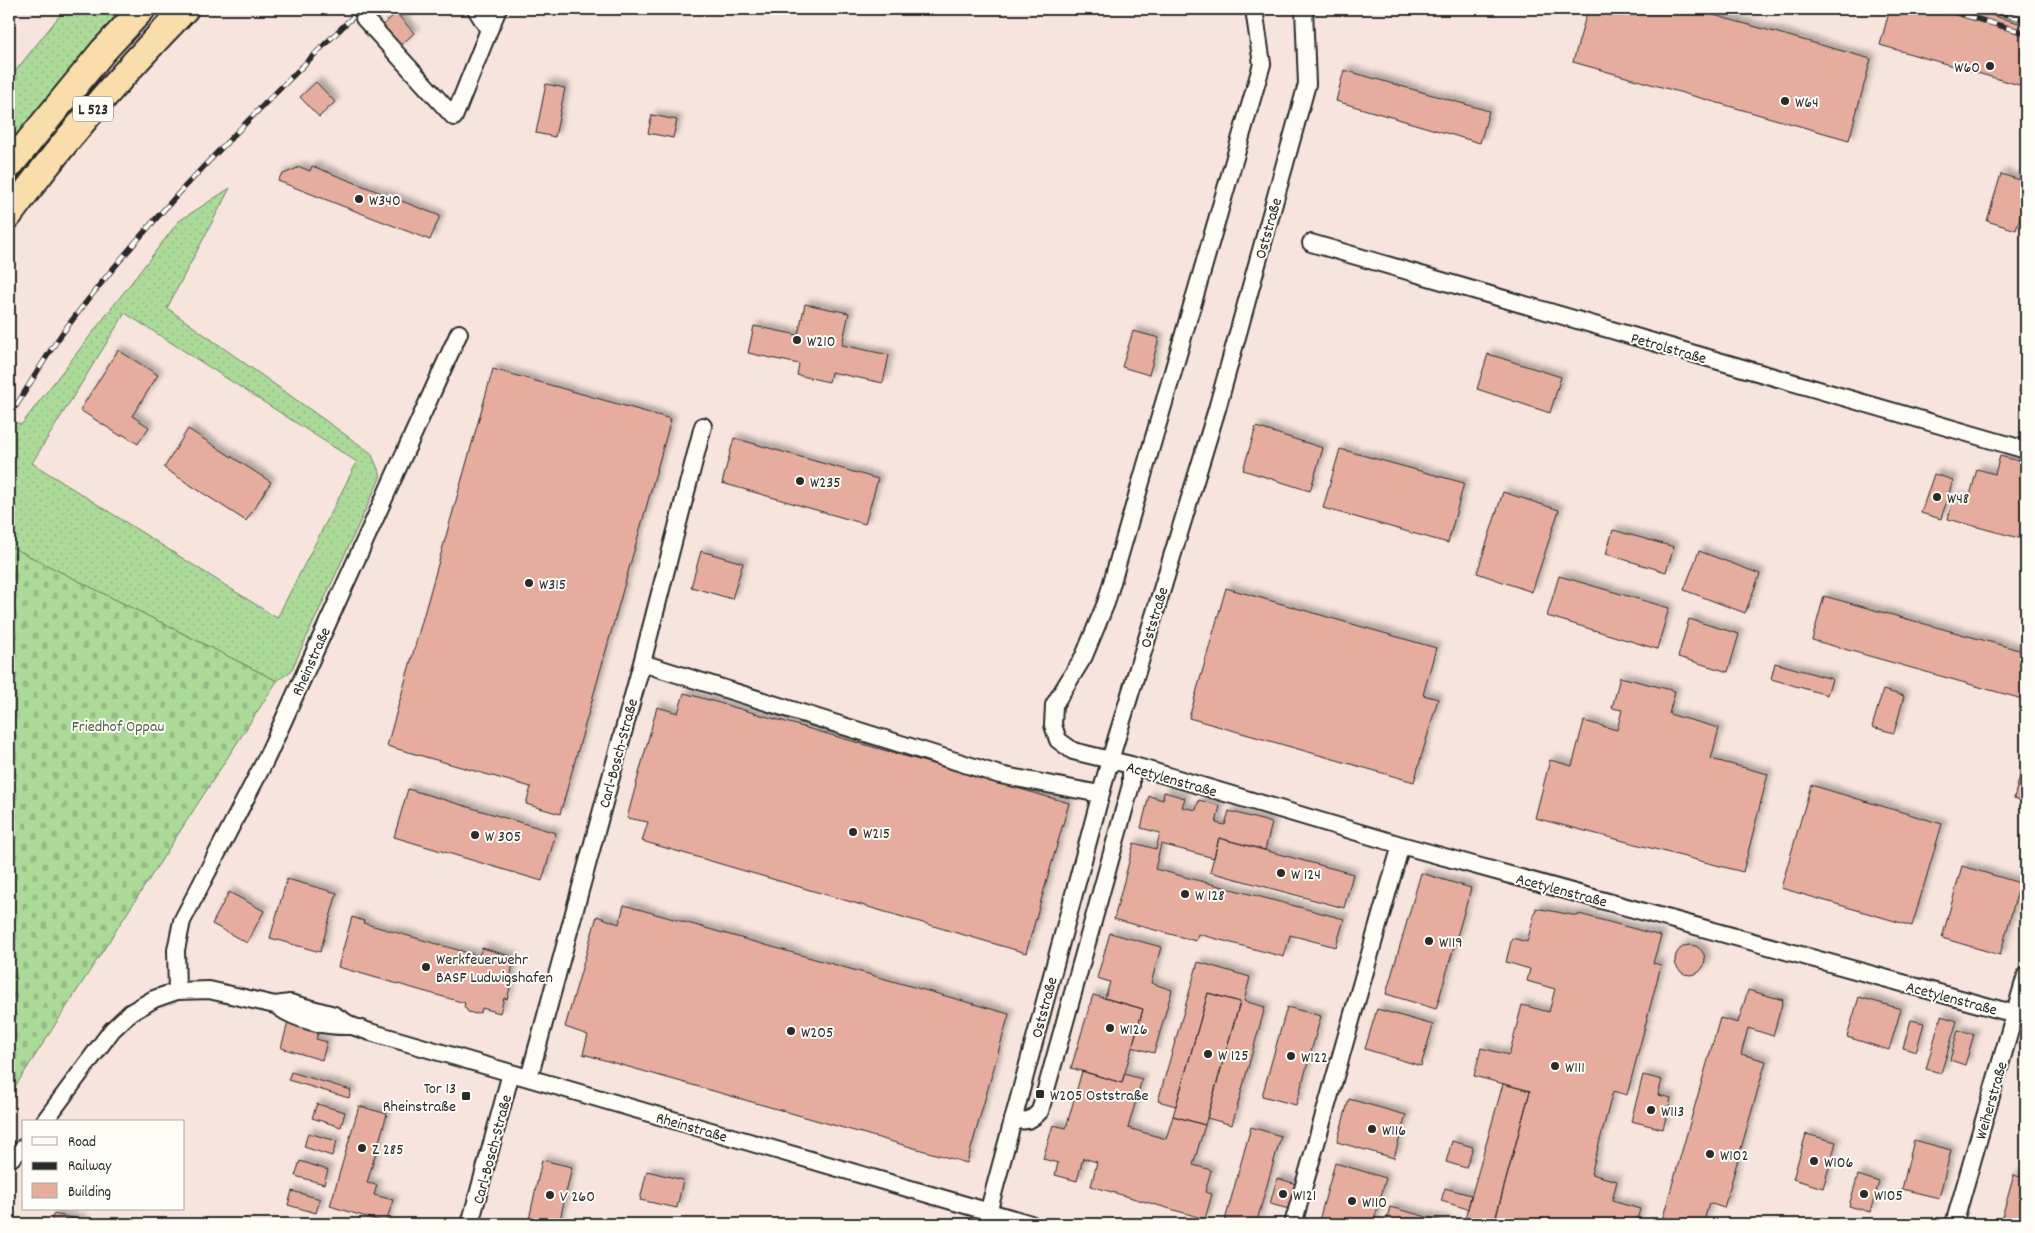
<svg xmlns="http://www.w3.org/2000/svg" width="2035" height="1233" viewBox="0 0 2035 1233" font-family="Dekko,sans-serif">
	<defs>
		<pattern id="grass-dots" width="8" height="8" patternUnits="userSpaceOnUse" patternTransform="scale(1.25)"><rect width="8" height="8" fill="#acda99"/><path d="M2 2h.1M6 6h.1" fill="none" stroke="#94bb84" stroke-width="1.8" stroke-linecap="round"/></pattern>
		<pattern id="cemetery-stones" width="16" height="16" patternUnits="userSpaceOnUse" patternTransform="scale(1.25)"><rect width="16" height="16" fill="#acda99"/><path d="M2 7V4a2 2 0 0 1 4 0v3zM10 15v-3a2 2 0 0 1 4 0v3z" fill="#94bb84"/></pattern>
		<filter id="shadow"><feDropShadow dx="4.5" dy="-4.5" stdDeviation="2.5" flood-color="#0004"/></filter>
	</defs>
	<rect width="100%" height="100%" fill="#f6e4dd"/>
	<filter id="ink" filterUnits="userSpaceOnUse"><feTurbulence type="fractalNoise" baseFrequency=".02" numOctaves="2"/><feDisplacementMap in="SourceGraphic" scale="10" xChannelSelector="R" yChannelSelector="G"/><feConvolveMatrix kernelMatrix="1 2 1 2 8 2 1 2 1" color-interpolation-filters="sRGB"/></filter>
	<g filter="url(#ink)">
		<path fill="url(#grass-dots)" stroke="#6c8262" fill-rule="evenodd" d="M65,9H128L9,148V79Z
			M230,188L167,308L371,453L381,476L291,671L277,681L9,546V418L21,425L179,221ZM125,313L357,462L277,618L32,463Z"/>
		<path fill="url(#cemetery-stones)" stroke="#6c8262" d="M9,546L277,681L9,1096Z"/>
		<path fill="#e6ad9f" stroke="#2b2b2b" filter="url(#shadow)" d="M1588,9H1692L1871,59L1849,140L1573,62Z
			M1890,9H1969L2026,25V87L1880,45Z
			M396,13L414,33L399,47L381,27Z
			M1344,70L1489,111L1480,143L1336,101Z
			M316,82L335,102L319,117L300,97Z
			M546,84L565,88L555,137L536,133Z
			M652,115L677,120L673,138L648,133Z
			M312,166L440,216L430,240L278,181L281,175L300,167L310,171Z
			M2001,174L2026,182V197L2016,230L1987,221Z
			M805,304L849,313L842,345L889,355L883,383L831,372L829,382L797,375L799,364L748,353L754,326L798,335Z
			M1133,331L1159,338L1149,375L1122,367Z
			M118,350L158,375L132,416L149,427L138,444L122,434L121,436L80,410Z
			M1488,354L1561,377L1550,413L1477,389Z
			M2026,368V394L2019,392Z
			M493,369L671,419L560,814L526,804L531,787L387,746Z
			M1256,427L1323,448L1310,491L1243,470Z
			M188,429L271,482L246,521L164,468Z
			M734,438L878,479L865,524L722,483Z
			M1340,449L1464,483L1448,543L1323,508Z
			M2000,456L2026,463V540L1948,519L1954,497L1969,500L1977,469L1995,474Z
			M1934,474L1953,480L1941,519L1921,513Z
			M1503,492L1559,510L1532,592L1477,573Z
			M1613,530L1674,547L1666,572L1606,554Z
			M701,551L743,563L732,599L691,587Z
			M1699,551L1760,574L1745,613L1684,590Z
			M1559,576L1669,608L1657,649L1547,616Z
			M1226,588L1436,648L1423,695L1438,699L1414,782L1189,718Z
			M1824,596L2026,652V700L1812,640Z
			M1689,619L1739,634L1728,672L1678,657Z
			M1775,663L1832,679L1827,695L1771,679Z
			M1620,677L1675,691L1669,714L1719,728L1711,759L1768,774L1743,872L1535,818L1550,760L1572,766L1584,721L1617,730L1622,710L1612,708Z
			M1883,690L1904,696L1894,733L1872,727Z
			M684,693L1069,803L1026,953L642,841L648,822L627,818L657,707L678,713Z
			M2026,754V802L2014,798Z
			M1811,785L1942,824L1912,926L1781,888Z
			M408,789L556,833L542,881L394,837Z
			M1164,792L1185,798L1182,807L1196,810L1199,800L1220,806L1216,823L1225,825L1229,811L1272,823L1265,850L1219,838L1214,858L1161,844L1155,869L1344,919L1336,947L1290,935L1284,957L1198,934L1196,941L1114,919L1134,843L1156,849L1160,833L1141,828L1149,796L1163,800Z
			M1219,838L1353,874L1344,908L1210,872Z
			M1962,866L2020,883L2000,955L1942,938Z
			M1421,873L1471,888L1436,1009L1386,994Z
			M287,879L337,893L320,952L270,938Z
			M229,892L264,911L247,943L212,924Z
			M624,905L1009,1014L967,1163L583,1054L588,1035L565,1027L597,916L619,924Z
			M1536,908L1578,916L1579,914L1661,936L1653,963L1661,965L1627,1095L1613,1091L1591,1174L1617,1181L1612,1201L1640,1209L1636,1224H1494L1530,1091L1474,1076L1481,1048L1509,1055L1522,1005L1549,1012L1555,989L1527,981L1530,969L1506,962L1512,938L1527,942Z
			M352,917L364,921L363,923L479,956L482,948L514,957L510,980H512L507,999L504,998L500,1013L482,1008L481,1012L476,1014L468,1012L464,1006L465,1003L338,967Z
			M1110,933L1161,947L1151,983L1172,990L1154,1053L1132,1047L1143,1009L1105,998L1110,982L1097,978Z
			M1675 960a15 15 0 1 1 30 0a15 15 0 1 1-30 0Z
			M1198,962L1250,977L1244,1001L1265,1007L1232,1125L1207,1118L1240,1002L1208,993L1176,1106L1158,1101Z
			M1748,990L1783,1000L1773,1036L1748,1028L1741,1054L1766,1061L1724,1208L1709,1203L1703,1224H1661L1720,1018L1738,1023Z
			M1208,993L1240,1002L1205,1125L1173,1116Z
			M1093,995L1143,1009L1122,1083L1071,1068Z
			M1859,997L1901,1009L1889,1050L1847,1037Z
			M1287,1007L1321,1016L1296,1105L1262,1096Z
			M1377,1009L1433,1025L1421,1066L1365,1049Z
			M1941,1016L1957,1021L1941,1073L1926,1069Z
			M289,1019L320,1028L316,1039L327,1042L322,1060L281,1048Z
			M1911,1020L1924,1023L1916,1052L1903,1048Z
			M1958,1030L1974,1034L1965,1065L1950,1060Z
			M1082,1071L1122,1083L1124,1074L1142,1079L1128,1128L1166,1139L1173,1116L1205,1125L1193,1165L1211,1170L1205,1192L1212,1194L1205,1219L1091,1186L1097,1162L1083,1158L1077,1181L1055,1175L1058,1163L1043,1159L1053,1125L1066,1128Z
			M291,1072L351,1090L349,1098L288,1080Z
			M1643,1075L1662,1080L1658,1095L1671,1098L1663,1129L1631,1121Z
			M1503,1084L1530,1091L1494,1224H1481L1465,1219Z
			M1349,1099L1406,1115L1394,1158L1337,1142Z
			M2026,1101V1126L2020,1124Z
			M317,1104L345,1112L341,1127L312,1118Z
			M359,1106L387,1114L367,1183L377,1185L374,1195L393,1200L386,1223L330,1206Z
			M1251,1127L1281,1136L1256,1224H1224Z
			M308,1133L337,1141L332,1156L304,1147Z
			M1806,1134L1836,1142L1823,1188L1793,1179Z
			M1914,1140L1951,1150L1939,1198L1902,1189Z
			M1452,1141L1473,1147L1466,1168L1446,1162Z
			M542,1160L572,1167L559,1224H528Z
			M300,1161L328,1170L324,1184L295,1176Z
			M1335,1163L1386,1178L1373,1224H1318Z
			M647,1171L683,1180L677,1208L640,1200Z
			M1858,1175L1879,1182L1870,1212L1849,1206Z
			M2014,1175L2026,1179V1224H2000Z
			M1277,1178L1296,1184L1289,1209L1270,1204Z
			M1445,1188L1471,1195L1468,1209L1441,1201Z
			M292,1191L320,1199L316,1213L288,1205Z
			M1390,1207L1453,1224H1385Z
			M53,1214L83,1220L82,1224H51Z"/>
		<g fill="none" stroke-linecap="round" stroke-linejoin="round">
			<defs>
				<path id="minor" d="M374,9L364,18L454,117L489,30L476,9
					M1254,9L1262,64L1106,603L1084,656L1054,705L1053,725L1058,740L1073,751L1131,765L1401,845L2015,1014
					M489,30L498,9
					M1311,243L2026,450
					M642,663L1000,775L1100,794
					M177,991L176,950L182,921L266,759L459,333
					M277,1006C297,1021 327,1027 352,1026
					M529,1078L642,663L703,426
					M1013,1119C1026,1122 1031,1121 1040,1111L1131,785V765
					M44,1122L112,1030L130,1013L154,999L177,991L209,990L275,1005L290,1003L334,1015L352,1026L370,1032L1031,1224
					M9,1160L24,1147
					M470,1224L511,1073
					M985,1224L1110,760L1217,409L1307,84L1304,9
					M1293,1224L1401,845
					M1954,1224L2026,975"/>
				<path id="trunk" d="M9,166L103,51L142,9
					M9,215C62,142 122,74 185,9"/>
			</defs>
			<use href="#minor" stroke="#2b2b2b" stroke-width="20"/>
			<use href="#trunk" stroke="#2b2b2b" stroke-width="30"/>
			<use href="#minor" stroke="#fdfcf7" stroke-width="16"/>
			<use href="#trunk" stroke="#f9deab" stroke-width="26"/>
			<defs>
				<path id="rail" d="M1943,9L2026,33
					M1987,9L2026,20
					M16,406C31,382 45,358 61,335C149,216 255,112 361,9"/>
			</defs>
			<use href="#rail" stroke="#2b2b2b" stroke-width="5.5"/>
			<use href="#rail" stroke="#fdfcf7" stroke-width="4" stroke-dasharray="11" stroke-linecap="butt"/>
		</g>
	</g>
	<g fill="#2b2b2b" stroke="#fdfcf7" stroke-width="2">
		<circle cx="1990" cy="66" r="5"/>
		<circle cx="1785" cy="101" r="5"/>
		<circle cx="359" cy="199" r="5"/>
		<circle cx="797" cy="340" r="5"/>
		<circle cx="800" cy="481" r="5"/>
		<circle cx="1937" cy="497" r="5"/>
		<circle cx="529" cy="583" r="5"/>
		<circle cx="853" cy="832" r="5"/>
		<circle cx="475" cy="835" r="5"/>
		<circle cx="1281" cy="873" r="5"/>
		<circle cx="1185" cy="894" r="5"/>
		<circle cx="1429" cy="941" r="5"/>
		<circle cx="426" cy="967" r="5"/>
		<circle cx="1110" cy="1028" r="5"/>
		<circle cx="791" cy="1031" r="5"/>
		<circle cx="1208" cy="1054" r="5"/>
		<circle cx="1291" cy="1056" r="5"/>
		<circle cx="1555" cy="1066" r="5"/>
		<rect x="1035" y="1089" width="10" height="10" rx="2.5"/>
		<rect x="461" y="1091" width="10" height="10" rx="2.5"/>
		<circle cx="1651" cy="1110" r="5"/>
		<circle cx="1372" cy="1129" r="5"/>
		<circle cx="362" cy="1148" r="5"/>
		<circle cx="1710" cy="1154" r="5"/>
		<circle cx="1814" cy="1161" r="5"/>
		<circle cx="1283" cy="1194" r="5"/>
		<circle cx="1864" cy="1194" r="5"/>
		<circle cx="550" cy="1195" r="5"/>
		<circle cx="1352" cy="1201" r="5"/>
	</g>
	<g text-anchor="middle" stroke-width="4" stroke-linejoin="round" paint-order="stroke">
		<rect fill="#fdfcf7" stroke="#6a6a68" stroke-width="1" x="73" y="96.5" width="40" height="25" rx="4"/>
		<g font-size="15" font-weight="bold" fill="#2b2b2b">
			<text x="93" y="114">L 523</text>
		</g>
		<g font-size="16" fill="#2b2b2b" stroke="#fdfcf7" text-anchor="start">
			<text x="1980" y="72" text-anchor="end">W60</text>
			<text x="1795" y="107">W64</text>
			<text x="369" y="205">W340</text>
			<text x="807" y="346">W210</text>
			<text x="810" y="487">W235</text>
			<text x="1947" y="503">W48</text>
			<text x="539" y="589">W315</text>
			<text x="863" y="838">W215</text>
			<text x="485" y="841">W 305</text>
			<text x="1291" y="879">W 124</text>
			<text x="1195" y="900">W 128</text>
			<text x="1439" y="947">W119</text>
			<text x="436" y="964">Werkfeuerwehr<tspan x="436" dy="18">BASF Ludwigshafen</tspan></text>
			<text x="1120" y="1034">W126</text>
			<text x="801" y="1037">W205</text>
			<text x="1218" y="1060">W 125</text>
			<text x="1301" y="1062">W122</text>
			<text x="1565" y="1072">W111</text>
			<text x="456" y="1093" text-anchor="end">Tor 13<tspan x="456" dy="18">Rheinstraße</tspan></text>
			<text x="1050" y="1100">W205 Oststraße</text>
			<text x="1661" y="1116">W113</text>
			<text x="1382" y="1135">W116</text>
			<text x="372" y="1154">Z 285</text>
			<text x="1720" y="1160">W102</text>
			<text x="1824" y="1167">W106</text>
			<text x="1293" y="1200">W121</text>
			<text x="1874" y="1200">W105</text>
			<text x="560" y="1201">V 260</text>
			<text x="1362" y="1207">W110</text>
		</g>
		<g font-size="16" fill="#2b2b2b" stroke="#fdfcf7">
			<text transform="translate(1267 228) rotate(-74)" y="6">Oststraße</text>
			<text transform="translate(1669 347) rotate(16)" y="6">Petrolstraße</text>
			<text transform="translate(1153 617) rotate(-73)" y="6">Oststraße</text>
			<text transform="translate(310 661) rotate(-66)" y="6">Rheinstraße</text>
			<text transform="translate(617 753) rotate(-75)" y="6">Carl-Bosch-Straße</text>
			<text transform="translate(1172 778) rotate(16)" y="6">Acetylenstraße</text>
			<text transform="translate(1562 889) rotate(15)" y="6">Acetylenstraße</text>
			<text transform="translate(1952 997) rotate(15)" y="6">Acetylenstraße</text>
			<text transform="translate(1043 1007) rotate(-75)" y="6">Oststraße</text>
			<text transform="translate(1990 1100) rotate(-74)" y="6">Weiherstraße</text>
			<text transform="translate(692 1126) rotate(16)" y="6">Rheinstraße</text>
			<text transform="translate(491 1149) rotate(-75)" y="6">Carl-Bosch-Straße</text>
		</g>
		<g font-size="16" fill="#52604c" stroke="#fdfcf7">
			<text x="118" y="731">Friedhof Oppau</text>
		</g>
	</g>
	<rect width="2035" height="1233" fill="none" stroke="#fdfcf7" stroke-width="30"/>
	<rect x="15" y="15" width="2005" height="1203" fill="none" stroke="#2b2b2b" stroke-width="2" filter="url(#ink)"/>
	<rect x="22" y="1120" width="162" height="90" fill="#fdfcf7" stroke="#a9a8a5"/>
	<rect x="32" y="1137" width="25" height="8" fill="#fdfcf7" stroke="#a9a8a5"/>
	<text x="68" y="1146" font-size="15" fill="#2b2b2b">Road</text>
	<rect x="32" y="1162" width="25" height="8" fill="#2b2b2b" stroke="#a9a8a5"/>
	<text x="68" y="1170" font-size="15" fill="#2b2b2b">Railway</text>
	<rect x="32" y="1183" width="25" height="15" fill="#e6ad9f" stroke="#a9a8a5"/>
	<text x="68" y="1196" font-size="15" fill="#2b2b2b">Building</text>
</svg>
